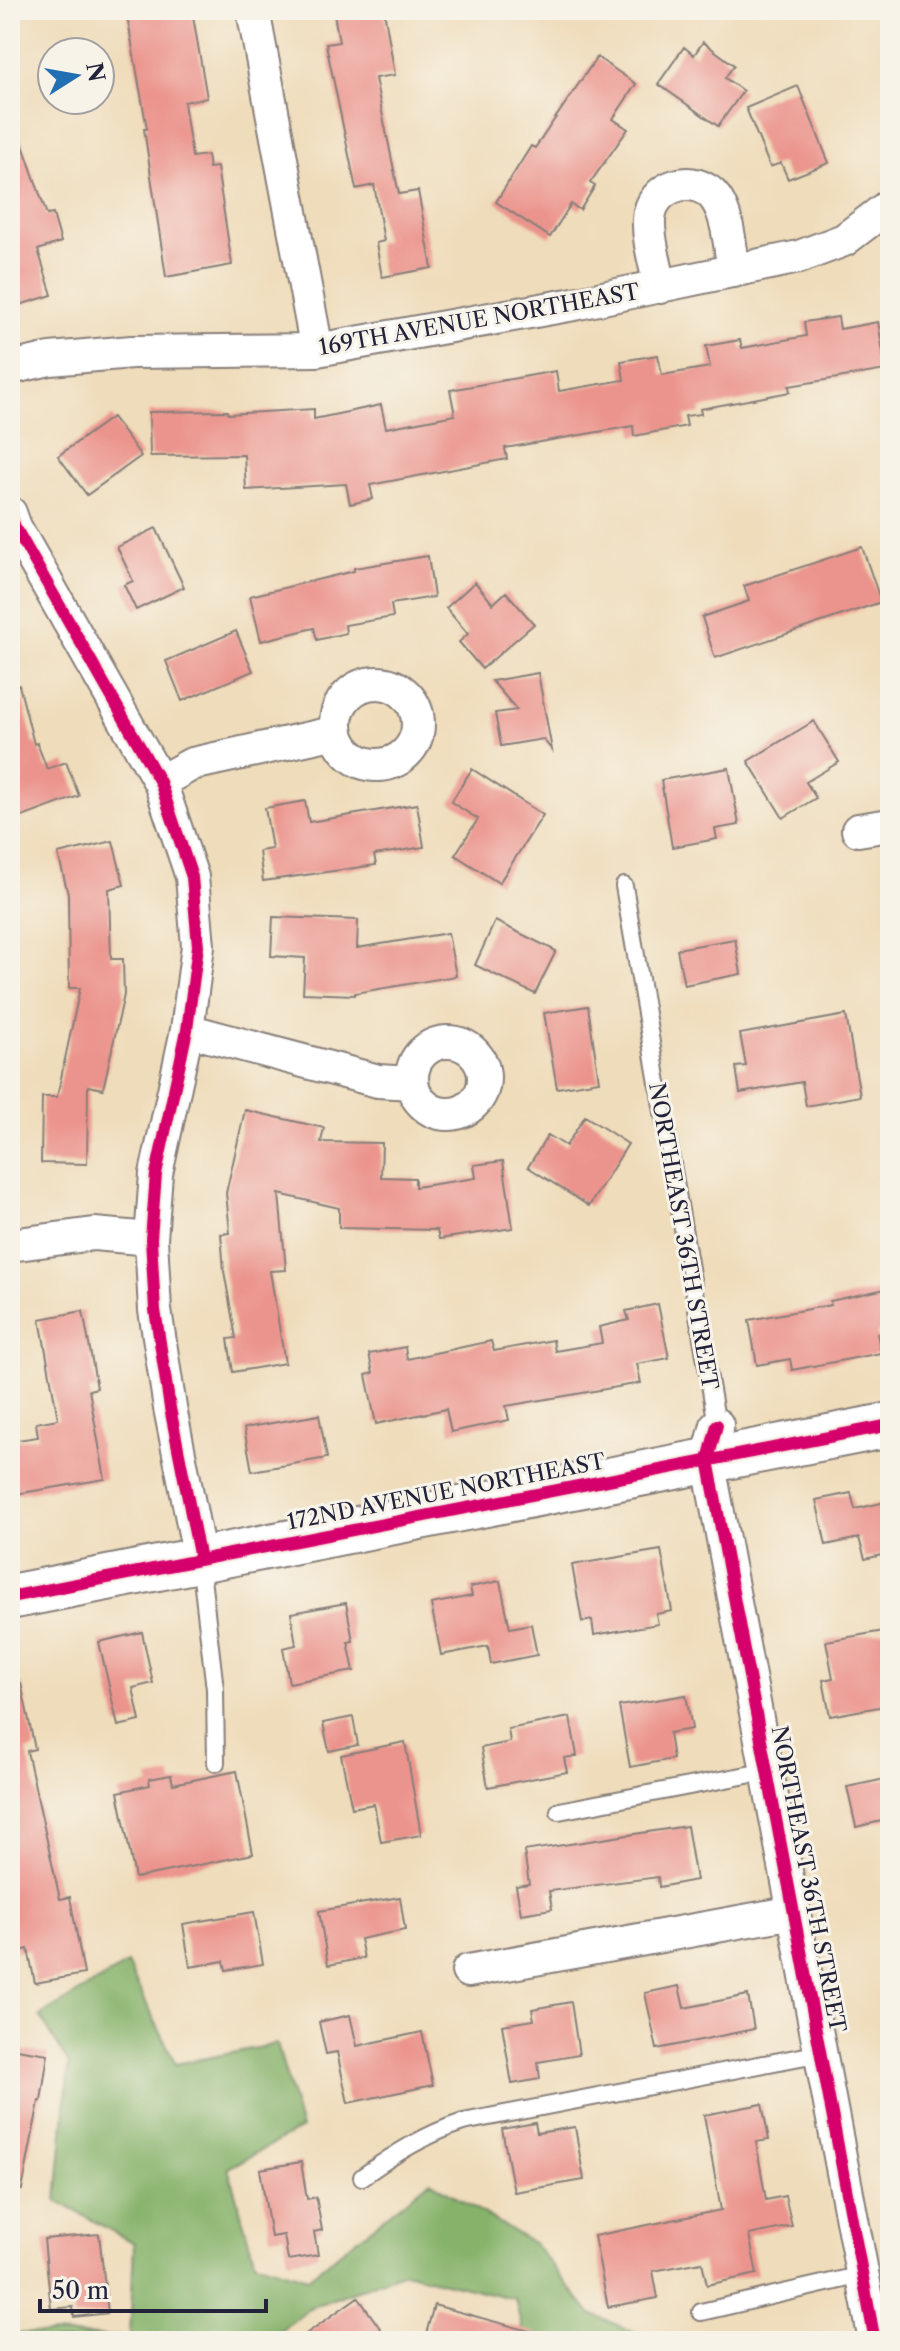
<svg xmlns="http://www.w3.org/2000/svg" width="900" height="2351" viewBox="0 0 900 2351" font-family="'Libre Caslon Text',serif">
	<rect width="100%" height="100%" fill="#f7f3e8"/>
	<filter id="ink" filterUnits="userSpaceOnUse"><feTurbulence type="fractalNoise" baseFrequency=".0125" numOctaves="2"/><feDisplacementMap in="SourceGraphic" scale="16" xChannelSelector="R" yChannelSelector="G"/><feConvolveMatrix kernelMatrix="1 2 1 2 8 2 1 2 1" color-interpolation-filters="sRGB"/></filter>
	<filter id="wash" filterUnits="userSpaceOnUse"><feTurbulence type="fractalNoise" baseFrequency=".006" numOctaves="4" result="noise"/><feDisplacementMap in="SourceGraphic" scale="32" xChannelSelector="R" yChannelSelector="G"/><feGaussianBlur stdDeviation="1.8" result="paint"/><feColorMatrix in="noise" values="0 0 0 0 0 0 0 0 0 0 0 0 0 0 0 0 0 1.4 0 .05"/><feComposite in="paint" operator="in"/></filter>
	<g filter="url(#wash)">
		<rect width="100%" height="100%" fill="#efdcba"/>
		<path fill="#86b26a" stroke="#546a52" stroke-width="2" d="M127,1964L176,2064L277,2044L301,2129L228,2168L255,2262L308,2278L430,2181L534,2244L591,2314L655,2341H525L515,2299L404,2272L309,2308L267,2341H10V2329L13,2333L130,2337L134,2243L57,2201L69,2064L40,2016Z"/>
		<g id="blocks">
			<path fill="#eb948d" d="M126,10H192L207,98L184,102L192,157L207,155L209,168L217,167L232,265L166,277L144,129H147Z
				M354,10H384L395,75L375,78L399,194L418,191L432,268L382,277L376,243L384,241L374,185L356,189L326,44L339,42L334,14Z
				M703,42L734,65L725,78L743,91L718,126L658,84L684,47L694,55Z
				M597,57L636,84L613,119L628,129L590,183L595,186L580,210L571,204L550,237L496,202L531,146L535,148Z
				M798,86L829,163L788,179L781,163L770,167L746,108Z
				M14,119L47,215L53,214L61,242L38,250L52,295L10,308V120Z
				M838,317L840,329L878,322L886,370L789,386L790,392L700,409L701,414L685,416L687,426L634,436L633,426L505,448L507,459L370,485L373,499L350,504L346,484L246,490L244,455L150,456L149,412L227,411L228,414L314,409V419L381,405L386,428L455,415L450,390L556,371L559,391L624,380L621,361L658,355L662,375L710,367L706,346L740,340L742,348L806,336L804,322Z
				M112,417L141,456L87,495L58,456Z
				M156,528L184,587L136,610L124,585L133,581L117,547Z
				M862,547L881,602L715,658L702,617L749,601L744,586Z
				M428,556L434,597L391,604L393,617L345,625L346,633L317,640L314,628L261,641L250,596L354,571V568Z
				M475,582L493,604L506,592L534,624L482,669L459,642L468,634L446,608Z
				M236,631L253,671L182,701L166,661Z
				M538,673L552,750L543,739L501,746L495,713L517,710L492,681Z
				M19,685L34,744L37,743L47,769L66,762L79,796L17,819L10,799V686Z
				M814,721L839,762L806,782L816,798L783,818L748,761Z
				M729,768L739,825L715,829L717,839L672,847L661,780Z
				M472,769L543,815L499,883L455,855L478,819L451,802Z
				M305,801L309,822L417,804L424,847L374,855L376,865L263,881L259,851L272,849L265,808Z
				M113,841L124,885L109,889L111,959H123L124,995L103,1089L88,1086L87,1164L41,1163L42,1097H57L80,988H69L68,894L58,854Z
				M273,917L358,920L357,948L448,933L456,976L355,993V995L303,993L305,958L271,956Z
				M495,921L556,951L535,994L475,965Z
				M735,939L741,974L684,985L677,949Z
				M588,1006L599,1081L557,1088L544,1013Z
				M846,1015L860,1096L806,1106L802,1082L740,1093L736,1067L746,1066L740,1034Z
				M245,1110L324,1128L321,1142L382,1143L381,1177L415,1178V1187L476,1178L474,1165L503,1161L513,1228L439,1239L437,1230L339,1228V1208L279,1194L286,1270L270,1271L285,1363L233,1372L228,1339L236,1338L224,1271L221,1234L230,1233L226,1193Z
				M585,1116L628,1144L589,1206L528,1167L548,1135L566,1146Z
				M890,1288V1330L877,1333L881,1353L792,1370L790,1359L757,1365L749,1320L831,1305L830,1301Z
				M658,1304L669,1358L637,1364L641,1383L506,1406L509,1420L451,1432L446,1409L376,1424L366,1375L373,1373L369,1354L405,1347L407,1359L491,1341L494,1351L553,1340L555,1351L602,1343L599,1327L629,1320L626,1311Z
				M83,1311L97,1388L89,1390L105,1479L10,1495V1441L38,1437L36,1423L58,1419L40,1319Z
				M319,1415L327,1458L252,1471L244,1428Z
				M851,1493L855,1509L890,1501V1553L865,1559L859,1538L826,1545L816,1500Z
				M661,1550L672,1611L656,1614L658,1624L594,1635L592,1620L582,1622L572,1565Z
				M500,1581L510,1628L531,1624L537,1655L491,1664L488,1646L441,1655L431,1604L472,1596L470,1587Z
				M346,1603L353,1641L348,1642L354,1671L289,1683L283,1648L296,1645L291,1613Z
				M890,1630V1705L830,1716L823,1680L833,1678L826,1641Z
				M142,1632L153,1683L133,1688L140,1721L118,1726L99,1642Z
				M21,1683L35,1749L27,1751L60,1899L70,1897L84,1974L35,1983L28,1949L16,1952L14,1942H10V1684Z
				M686,1695L692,1729L669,1733L673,1759L630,1767L619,1706Z
				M353,1717L358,1745L329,1751L323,1723Z
				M570,1717L577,1756L564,1758L567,1772L488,1787L481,1748L510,1742L508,1729Z
				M405,1742L421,1835L381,1842L374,1804L352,1808L341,1755Z
				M237,1771L253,1854L135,1878L118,1792L150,1785L149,1779L171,1775L173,1784Z
				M890,1778V1819L856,1827L847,1787Z
				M687,1826L696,1880L659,1887L658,1877L549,1891L552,1909L521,1914L516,1886L529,1884L524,1851Z
				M400,1897L405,1930L360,1939L364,1958L328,1965L319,1911Z
				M254,1912L263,1964L226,1970L224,1961L190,1967L183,1924Z
				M679,1986L684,2008L748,1995L754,2029L657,2049L645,1993Z
				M571,2002L579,2055L538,2062L540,2079L512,2084L502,2025L534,2020L532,2009Z
				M350,2015L357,2046L422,2032L433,2085L348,2103L337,2052L326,2054L319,2022Z
				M10,2048L48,2054L41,2101H39L22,2190L10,2189Z
				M762,2104L769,2140L756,2142L766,2200L785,2196L792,2226L749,2235L757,2274L707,2285L702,2262L653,2271L658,2298L608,2307L594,2236L721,2210L704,2115Z
				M535,2123L537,2133L575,2127L584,2180L514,2192L502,2129Z
				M301,2162L307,2199L316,2197L322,2230L314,2232L318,2255L288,2260L284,2235L271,2237L260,2169Z
				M99,2234L108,2313L74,2317L73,2307L51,2309L44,2239Z
				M358,2297L389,2341H296Z
				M434,2305L536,2333L535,2341H424Z"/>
		</g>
	</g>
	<g filter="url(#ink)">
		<use href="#blocks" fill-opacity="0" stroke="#887f7a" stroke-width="2"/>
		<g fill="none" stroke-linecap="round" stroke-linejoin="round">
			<defs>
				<path id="lane" d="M624,886L717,1425
					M200,1561L215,1689L216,1763
					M559,1811L768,1771
					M362,2177C394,2154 426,2134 463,2122L821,2053
					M701,2312L862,2275"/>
				<path id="street" d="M253,10L317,350
					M660,287C656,265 648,241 649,220C650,185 696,171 716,199C729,218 730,249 734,271
					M10,368L50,359L132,352L317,350L574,304L799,257L844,240L890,205
					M10,513L15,527L160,782L192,877L198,946L187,1030L156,1174L151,1239L155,1310L170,1408L200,1559
					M336 724a41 41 0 1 1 82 0a41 41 0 1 1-82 0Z
					M160,782L192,764L337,732
					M858,830L890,825
					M187,1030L378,1081L412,1083
					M412 1078a36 36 0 1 1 72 0a36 36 0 1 1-72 0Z
					M10,1245L94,1234L151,1239
					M717,1425L708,1460L875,2341
					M468,1971L794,1912"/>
				<path id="secondary" d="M10,1597L890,1425"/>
			</defs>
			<use href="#lane" stroke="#887f7a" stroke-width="20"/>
			<use href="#street" stroke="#887f7a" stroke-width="36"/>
			<use href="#secondary" stroke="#887f7a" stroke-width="48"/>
			<use href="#lane" stroke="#fff" stroke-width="16"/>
			<use href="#street" stroke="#fff" stroke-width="32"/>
			<use href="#secondary" stroke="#fff" stroke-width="44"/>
			<defs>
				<path id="cycleway" d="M10,513L15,527L160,782L192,877L198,946L187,1030L156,1174L151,1239L155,1310L170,1408L200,1559
					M717,1425L708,1460L875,2341
					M10,1597L890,1425"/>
			</defs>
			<use href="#cycleway" stroke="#f7f3e8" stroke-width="17"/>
			<use href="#cycleway" stroke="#d6006c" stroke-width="12"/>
		</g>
	</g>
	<g text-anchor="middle" stroke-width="6" stroke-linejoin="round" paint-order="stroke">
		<g font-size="22" fill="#22223b" stroke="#f7f3e8">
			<text transform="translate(479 319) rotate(-10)" y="8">169TH AVENUE NORTHEAST</text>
			<text transform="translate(684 1236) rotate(80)" y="8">NORTHEAST 36TH STREET</text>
			<text transform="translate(446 1491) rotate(-11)" y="8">172ND AVENUE NORTHEAST</text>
			<text transform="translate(809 1879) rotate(79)" y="8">NORTHEAST 36TH STREET</text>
		</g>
	</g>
	<rect width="900" height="2351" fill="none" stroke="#f7f3e8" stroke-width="40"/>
	<g transform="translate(76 76) rotate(79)"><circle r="38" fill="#f7f3e8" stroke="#a29fa3" stroke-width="2"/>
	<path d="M0-6L14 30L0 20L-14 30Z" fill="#1f6fb2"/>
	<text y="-12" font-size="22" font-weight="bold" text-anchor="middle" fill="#22223b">N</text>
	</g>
	<path d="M40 2299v12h226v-12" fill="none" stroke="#22223b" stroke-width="4"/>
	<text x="52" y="2299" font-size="24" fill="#22223b" stroke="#f7f3e8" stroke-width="6" paint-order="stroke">50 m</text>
</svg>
